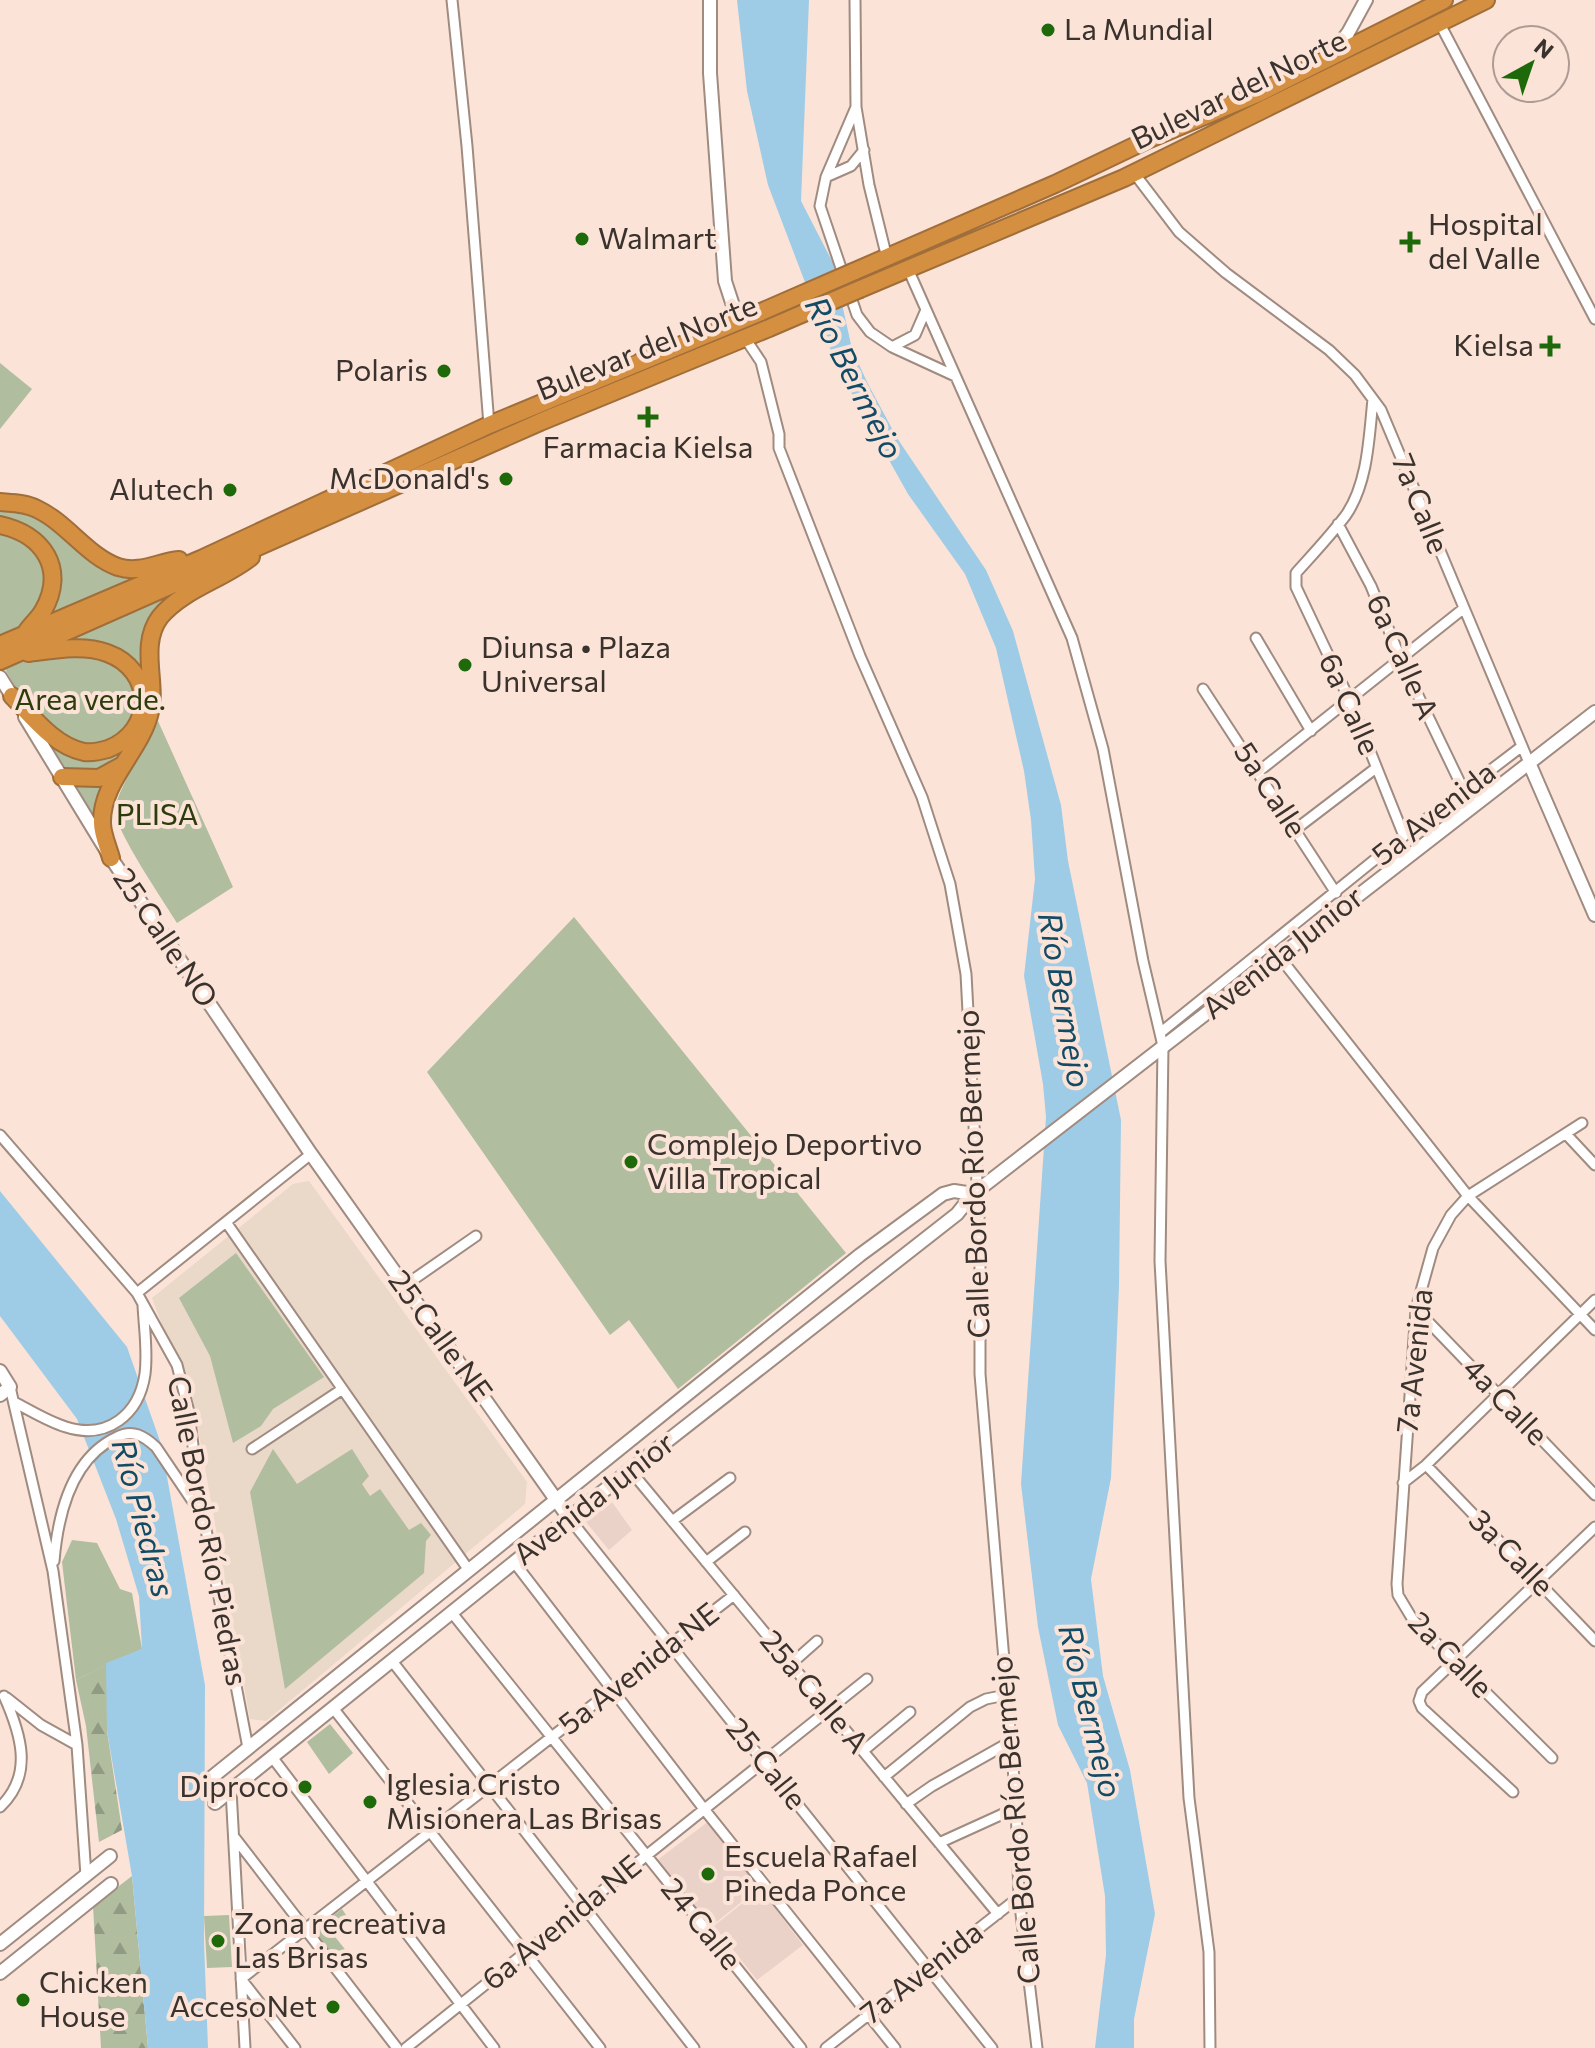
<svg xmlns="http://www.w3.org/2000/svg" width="1595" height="2048" viewBox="0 0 1595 2048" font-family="Commissioner,sans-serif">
	<defs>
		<pattern id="forest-firs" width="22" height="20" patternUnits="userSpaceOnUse" patternTransform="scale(2)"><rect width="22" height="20" fill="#b1bd9f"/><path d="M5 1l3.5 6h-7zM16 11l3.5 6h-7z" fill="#919a82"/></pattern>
	</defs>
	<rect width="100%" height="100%" fill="#fbe3d8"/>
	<path fill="#ead8c8" d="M309,1181L527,1482L525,1504L266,1721L250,1719L195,1412L152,1298L293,1184Z"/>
	<path fill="#ebd2c9" d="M612,1502L632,1530L609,1550L586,1522Z
		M709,1821L760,1887L709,1928L656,1861Z
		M760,1889L803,1945L757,1980L714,1926Z"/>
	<path fill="#b1bd9f" d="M0,363L32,389L0,429Z
		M0,508L38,514L95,560L163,567L43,618L54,562L0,521Z
		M0,530C39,539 61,576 35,611C32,616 28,623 24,627C18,631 7,633 0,636Z
		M228,567L154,617L147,685L121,654L53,647Z
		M64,655L104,656L132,678L138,714L117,740L86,747L65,739L23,701L5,669L24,661Z
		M158,721L233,887L177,923C164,901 115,831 115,810C116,792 149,739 158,721Z
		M42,732L78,754L136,736C112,770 110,774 67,774Z
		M112,776L97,822L73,784Z
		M574,917L846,1253L678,1389L629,1320L610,1335L427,1072Z
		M236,1253L324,1377L273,1409L261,1426L233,1443L210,1356L179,1298Z
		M273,1449L297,1484L352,1449L369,1476L362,1484L370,1496L380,1489L409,1530L421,1523L431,1535L426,1541L424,1573L285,1689L250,1492Z
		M72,1540L97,1543L120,1589L132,1593L142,1649L76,1680L62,1562Z
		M330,1724L353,1753L329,1774L307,1742Z
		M342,1909L348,1918L332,1933L348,1953L336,1965L310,1933Z
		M229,1915L232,1967L207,1968L204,1916Z"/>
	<path fill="url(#forest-firs)" d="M107,1665V1731L122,1830L99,1842L86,1726L76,1680Z
		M132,1876L148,2048H101L93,1906Z"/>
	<path fill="#9ecce6" d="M737,0H809L801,201L833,263L852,349L867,382L897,438L986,570L1013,631L1061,805L1068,861L1121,1120L1119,1286L1111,1478L1091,1579L1103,1676L1130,1770L1155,1914L1134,2019V2048H1095L1106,1955L1105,1896L1087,1783L1058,1725L1038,1627L1021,1484L1046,1117L1043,1084L1024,976L1035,879L1031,820L1024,771L996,648L965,574L908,494L838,369L768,185L747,91Z
		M0,1191L127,1347L161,1444L205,1685L204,1942L208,2048H148L132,1876L107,1731L106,1663L142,1649L139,1596L116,1519L77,1419L0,1316Z"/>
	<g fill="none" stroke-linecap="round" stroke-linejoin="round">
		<defs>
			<path id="street" d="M452,0L467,146L489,425
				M855,0L856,107L869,185L887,258
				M1440,24L1595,319
				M856,107L826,177L820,206L857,315L870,332L892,347L955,376
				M1134,173L1179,232L1226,273L1329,350L1355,375L1381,410L1530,765
				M826,177L851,166L864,150
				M908,269L1072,638L1103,749L1143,961L1163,1046L1160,1261L1189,1798L1209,1952L1210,2048
				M745,338L761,362L779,434V448L860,656L922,797L950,884L966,974L980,1239V1374L1016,1803L1019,1897L1037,2048
				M892,347L915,335L925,312
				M1373,399C1369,437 1368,483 1346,515C1331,535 1313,554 1296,573V587L1350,701L1404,836
				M1338,524L1371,586L1401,660L1464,791
				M1256,638L1311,731
				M1203,689L1336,893
				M1258,772L1463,609
				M1296,829L1376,768
				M1278,955L1468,1196L1595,1330
				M1160,1033L1404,836L1521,747
				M1566,1134L1595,1165
				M0,1135L137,1293L177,1365L189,1412L198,1488L248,1748
				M226,1222L468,1569
				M404,1286L476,1236
				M137,1293L311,1154
				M1416,1309L1595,1495
				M10,1387L53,1571L77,1745L86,1876
				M16,1403C31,1411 49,1422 66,1427C107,1440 139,1415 145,1374C148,1351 144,1327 143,1305
				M252,1449L341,1390
				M1426,1465L1595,1641
				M630,1470L998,1914
				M1403,1483L1426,1465L1595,1300
				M569,1518L992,2048
				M672,1521L730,1478
				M54,1561C58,1514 72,1458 117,1437C133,1429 144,1436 156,1447L202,1515
				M514,1562L704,1809L895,2048
				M706,1562L745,1532
				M452,1613L801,2048
				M392,1661L694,2048
				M791,1664L817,1641
				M7,1698L41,1725L77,1745
				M333,1708L600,2048
				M863,1751L910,1712
				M272,1757L494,2048
				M1552,1758L1413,1620L1398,1595L1397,1584L1416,1309L1433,1248L1451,1215L1468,1196L1582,1123
				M884,1777L970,1707L986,1699L1006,1695
				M231,1790L245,2048
				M1513,1792L1422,1708L1419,1701L1422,1692L1595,1527
				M906,1804L932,1786L1010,1742
				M0,1807C34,1775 21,1734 4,1696
				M235,1838L397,2048
				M939,1843L1016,1808
				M295,2048L241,1979L734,1595
				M406,2048L867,1679
				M826,2048L1019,1897"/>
			<path id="secondary" d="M710,0V73L725,281L738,321
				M1331,55L1348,33L1366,0
				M0,677L15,701
				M25,717L111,858L311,1154L569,1518
				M1530,765L1595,915
				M0,1371L10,1387L0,1395
				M211,1778L860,1255L943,1194L954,1191L973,1194
				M215,1803L569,1518L957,1214L973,1194L1595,712
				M0,1944L110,1856
				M0,1973L111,1884"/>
			<path id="highway" d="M853,272L1055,184L1147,140L1259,93L1444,0
				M860,289L1124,178L1486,0
				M0,502C12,503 26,503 37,509C67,523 87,556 118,567C140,574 158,562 179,560
				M0,525C43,534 67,569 43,611C39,618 32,624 27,631
				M0,645L201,559L489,425L761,312
				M0,661L540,422L769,328
				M12,696C32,716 54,746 84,752C91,753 101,751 108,749C155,731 155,670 107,653C83,644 53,650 28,653
				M62,777L99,778L121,766
				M111,858C108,847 102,834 102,823C101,781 141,751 150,712C157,682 139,645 160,617C183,589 224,579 251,557"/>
		</defs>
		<use href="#street" stroke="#a08b80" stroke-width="13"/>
		<use href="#secondary" stroke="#a08b80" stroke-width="16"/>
		<use href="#highway" stroke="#9f6e3a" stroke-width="20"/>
		<use href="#street" stroke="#fff" stroke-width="9"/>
		<use href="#secondary" stroke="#fff" stroke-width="12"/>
		<use href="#highway" stroke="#d58f41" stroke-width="16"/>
		<defs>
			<path id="highway-bridge" d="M761,312L853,272
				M769,328L860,289"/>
		</defs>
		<use href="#highway-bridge" stroke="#9f6e3a" stroke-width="20" stroke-linecap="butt"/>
		<use href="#highway-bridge" stroke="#d58f41" stroke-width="16"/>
	</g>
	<g fill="#1e6a0a" stroke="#fbe3d8" stroke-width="3">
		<circle cx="1048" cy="30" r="8"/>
		<circle cx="582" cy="239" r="8"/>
		<path d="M1406 230h8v8h8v8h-8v8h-8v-8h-8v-8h8z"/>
		<path d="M1546 334h8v8h8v8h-8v8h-8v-8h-8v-8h8z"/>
		<circle cx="444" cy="371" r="8"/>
		<path d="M644 405h8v8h8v8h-8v8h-8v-8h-8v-8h8z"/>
		<circle cx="506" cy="479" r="8"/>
		<circle cx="230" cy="490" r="8"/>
		<circle cx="465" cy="665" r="8"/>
		<circle cx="631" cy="1162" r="8"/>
		<circle cx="305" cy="1787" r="8"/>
		<circle cx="370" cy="1802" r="8"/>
		<circle cx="708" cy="1874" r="8"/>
		<circle cx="218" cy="1941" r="8"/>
		<circle cx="23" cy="2000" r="8"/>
		<circle cx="333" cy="2007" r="8"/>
	</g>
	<g text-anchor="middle" stroke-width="8" stroke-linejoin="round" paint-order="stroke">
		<g font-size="30" fill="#3a322d" stroke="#fbe3d8" text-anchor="start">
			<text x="1064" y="40">La Mundial</text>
			<text x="1428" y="235">Hospital<tspan x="1428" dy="34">del Valle</tspan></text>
			<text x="598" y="249">Walmart</text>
			<text x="1534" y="356" text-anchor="end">Kielsa</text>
			<text x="428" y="381" text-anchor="end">Polaris</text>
			<text x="648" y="458" text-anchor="middle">Farmacia Kielsa</text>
			<text x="490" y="489" text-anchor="end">McDonald's</text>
			<text x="214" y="500" text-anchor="end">Alutech</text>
			<text x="481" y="658">Diunsa • Plaza<tspan x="481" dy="34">Universal</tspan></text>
			<text x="647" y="1155">Complejo Deportivo<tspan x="647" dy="34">Villa Tropical</tspan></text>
			<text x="386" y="1795">Iglesia Cristo<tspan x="386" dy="34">Misionera Las Brisas</tspan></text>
			<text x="289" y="1797" text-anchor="end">Diproco</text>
			<text x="724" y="1867">Escuela Rafael<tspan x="724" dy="34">Pineda Ponce</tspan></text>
			<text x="234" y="1934">Zona recreativa<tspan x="234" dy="34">Las Brisas</tspan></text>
			<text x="39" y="1993">Chicken<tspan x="39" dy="34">House</tspan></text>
			<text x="317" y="2017" text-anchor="end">AccesoNet</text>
		</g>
		<g font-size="30" fill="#3a322d" stroke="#fbe3d8">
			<text transform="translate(1239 90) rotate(-26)" y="10">Bulevar del Norte</text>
			<text transform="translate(647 348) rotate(-22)" y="10">Bulevar del Norte</text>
			<text transform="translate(1420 504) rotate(68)" y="10">7a Calle</text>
			<text transform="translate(1402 657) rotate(66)" y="10">6a Calle A</text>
			<text transform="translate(1349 704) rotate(66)" y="10">6a Calle</text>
			<text transform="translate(1270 790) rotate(57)" y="10">5a Calle</text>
			<text transform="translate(1434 814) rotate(-38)" y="10">5a Avenida</text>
			<text transform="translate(165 938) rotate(56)" y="10">25 Calle NO</text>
			<text transform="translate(1283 953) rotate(-38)" y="10">Avenida Junior</text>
			<text transform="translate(974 1174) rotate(-92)" y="10">Calle Bordo Río Bermejo</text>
			<text transform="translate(440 1336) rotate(54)" y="10">25 Calle NE</text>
			<text transform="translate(1415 1361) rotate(-84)" y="10">7a Avenida</text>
			<text transform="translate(1505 1402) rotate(46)" y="10">4a Calle</text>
			<text transform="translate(594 1499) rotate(-38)" y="10">Avenida Junior</text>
			<text transform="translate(207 1531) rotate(79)" y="10">Calle Bordo Río Piedras</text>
			<text transform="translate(1511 1553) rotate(46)" y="10">3a Calle</text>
			<text transform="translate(1450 1655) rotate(46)" y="10">2a Calle</text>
			<text transform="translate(639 1669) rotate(-38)" y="10">5a Avenida NE</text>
			<text transform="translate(814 1692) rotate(50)" y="10">25a Calle A</text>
			<text transform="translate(766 1764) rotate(51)" y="10">25 Calle</text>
			<text transform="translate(1016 1820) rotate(-95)" y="10">Calle Bordo Río Bermejo</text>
			<text transform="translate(562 1923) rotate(-39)" y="10">6a Avenida NE</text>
			<text transform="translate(701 1924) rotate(51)" y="10">24 Calle</text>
			<text transform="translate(922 1973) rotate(-38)" y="10">7a Avenida</text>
		</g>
		<g font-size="30" fill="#2d3c0b" stroke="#fbe3d8">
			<text x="90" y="710">Area verde.</text>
			<text x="157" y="825">PLISA</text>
		</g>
		<g font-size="32" font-style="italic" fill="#124b66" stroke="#fbe3d8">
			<text transform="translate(854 378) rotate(63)" y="11">Río Bermejo</text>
			<text transform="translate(1064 1000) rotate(80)" y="11">Río Bermejo</text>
			<text transform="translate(143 1518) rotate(75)" y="11">Río Piedras</text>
			<text transform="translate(1090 1711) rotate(76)" y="11">Río Bermejo</text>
		</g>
	</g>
	<g transform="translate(1531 64) rotate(40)"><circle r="38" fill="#fbe3d8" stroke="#ae9c94" stroke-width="2"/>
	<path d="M0-6L14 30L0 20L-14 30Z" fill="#1e6a0a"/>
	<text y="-12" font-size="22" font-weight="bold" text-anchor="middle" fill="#3a322d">N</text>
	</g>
</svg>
